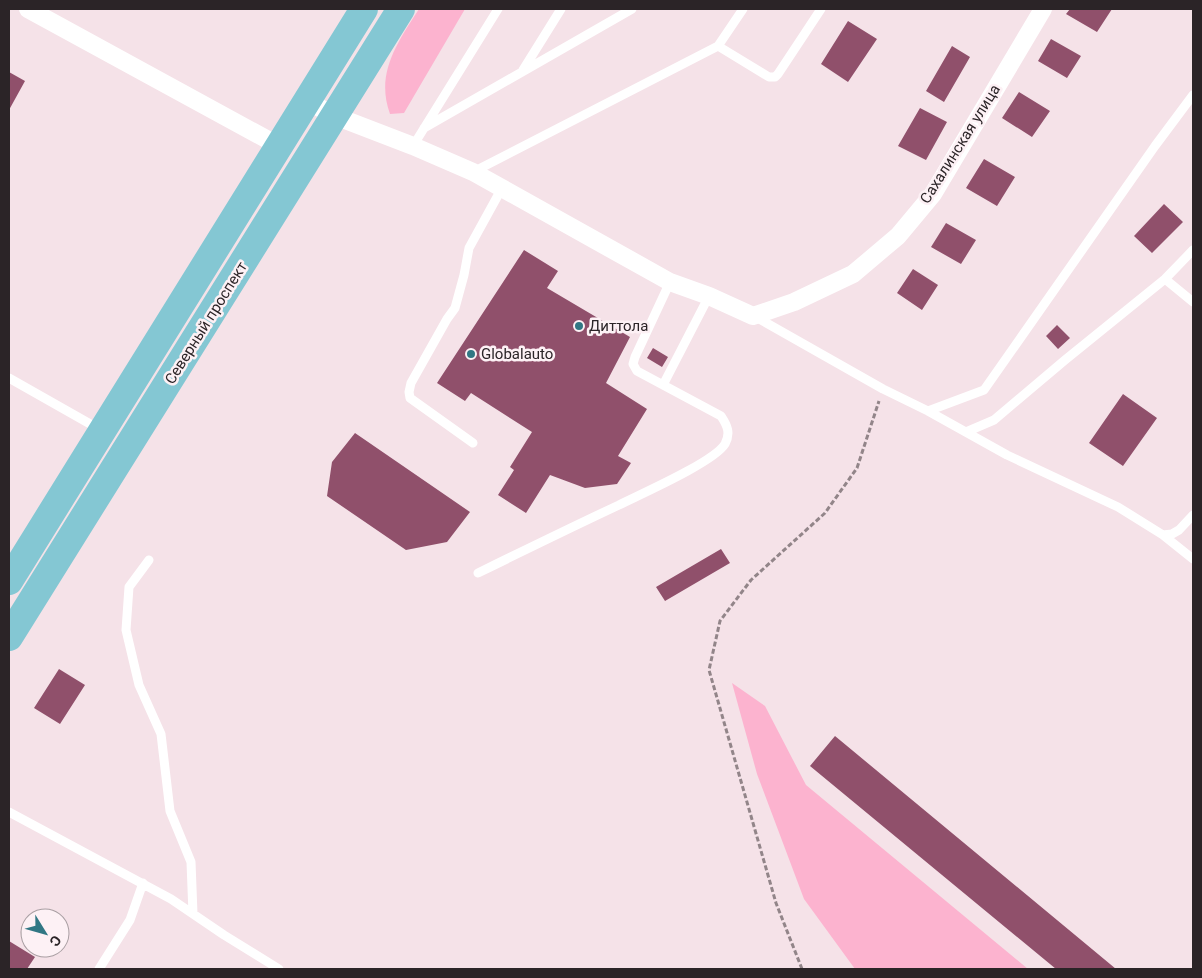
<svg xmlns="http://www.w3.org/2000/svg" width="1202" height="978" viewBox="0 0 1202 978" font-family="Roboto,sans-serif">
	<rect width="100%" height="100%" fill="#f5e2e8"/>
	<path fill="#fcb3cf" d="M419,9H465L404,113L390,114C375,73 398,42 419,9Z
		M732,683L765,706L806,785L1028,969H855L804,899L757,774Z"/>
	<path fill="#90506b" d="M1070,9H1112L1097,32L1066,14Z
		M848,21L877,39L848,82L821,64Z
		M1051,39L1081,56L1067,78L1038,61Z
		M952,46L970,57L944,102L926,91Z
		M9,72L25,81L9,110Z
		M1019,92L1050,111L1032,137L1002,118Z
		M920,108L947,122L926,160L898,146Z
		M984,159L1015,177L997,206L966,188Z
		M1164,204L1183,222L1152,253L1134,236Z
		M946,223L976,240L961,264L931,247Z
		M524,250L558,271L547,288L630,337L606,383L647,409L618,456L631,463L617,484L585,488L550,475L526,513L498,495L514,470L510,467L532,432L471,393L465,401L437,383Z
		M913,269L938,285L922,310L897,293Z
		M1057,325L1070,338L1058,349L1046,336Z
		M653,348L668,357L662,367L647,358Z
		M1123,394L1157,418L1123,466L1089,443Z
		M355,433L470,512L447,542L406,550L327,496L332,462Z
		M721,549L730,563L665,601L656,587Z
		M59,669L85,685L60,724L34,708Z
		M835,736L1116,969H1056L810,766Z
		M9,941L35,957L27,969H9Z"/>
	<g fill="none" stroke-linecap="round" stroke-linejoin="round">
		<path stroke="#928589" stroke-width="3" stroke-dasharray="5 2.5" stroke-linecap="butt" d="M802,969L776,903L709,670L720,621L751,580L825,513L857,468L879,401"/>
		<path stroke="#fff" stroke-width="9" d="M718,46L769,77H775L778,74L821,9
			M523,70L561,9
			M424,128L632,9
			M413,146L498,9
			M473,172L718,46L743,9
			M1165,279L1193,302
			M754,316L883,389L928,411L1007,455L1118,507L1163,535L1172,534L1179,530L1193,515
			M9,378L99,429
			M663,385L709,296
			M928,411L984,390L1155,146L1193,95
			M966,432L994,420L1065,360L1165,279L1193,250
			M473,443L410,398L409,392L411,383L447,319L455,308L464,275L469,248L502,188
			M1163,535L1193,559
			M149,560L129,587L126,630L139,685L161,734L170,811L191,862L193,914
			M478,573C525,550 572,527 619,505C641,494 714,462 725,444C731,433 727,425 721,416L637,371L633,364L635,357L670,282
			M9,812L171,899L224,935L279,969
			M99,969L130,920L143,883"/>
		<path stroke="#fff" stroke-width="18" d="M28,9L279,146
			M307,101L335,116L413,146L473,172L670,282L709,296L753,316L794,302L853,274L898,236L933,194L1043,9"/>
		<path stroke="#84c7d3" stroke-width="28" d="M9,581L364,9
			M9,637L401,9"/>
	</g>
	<g fill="#317784" stroke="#fdf1f5" stroke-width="2">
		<circle cx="579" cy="326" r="5"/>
		<circle cx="471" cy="354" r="5"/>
	</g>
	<g text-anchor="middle" stroke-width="5" stroke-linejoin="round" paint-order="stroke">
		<g font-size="15" fill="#2b2427" stroke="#fdf1f5">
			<text transform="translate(960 144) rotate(-58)" y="5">Сахалинская улица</text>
			<text transform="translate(206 323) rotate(-58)" y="5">Северный проспект</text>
		</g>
		<g font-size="15" fill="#2b2427" stroke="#fdf1f5" text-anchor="start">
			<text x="589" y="331">Диттола</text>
			<text x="481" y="359">Globalauto</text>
		</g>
	</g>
	<rect width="1202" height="978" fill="none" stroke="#2b2427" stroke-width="20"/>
	<g transform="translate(45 933) rotate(127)"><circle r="24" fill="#fdf1f5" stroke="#a99fa3"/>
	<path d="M0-4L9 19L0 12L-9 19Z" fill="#317784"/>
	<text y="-8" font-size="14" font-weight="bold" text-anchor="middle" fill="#2b2427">С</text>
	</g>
</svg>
